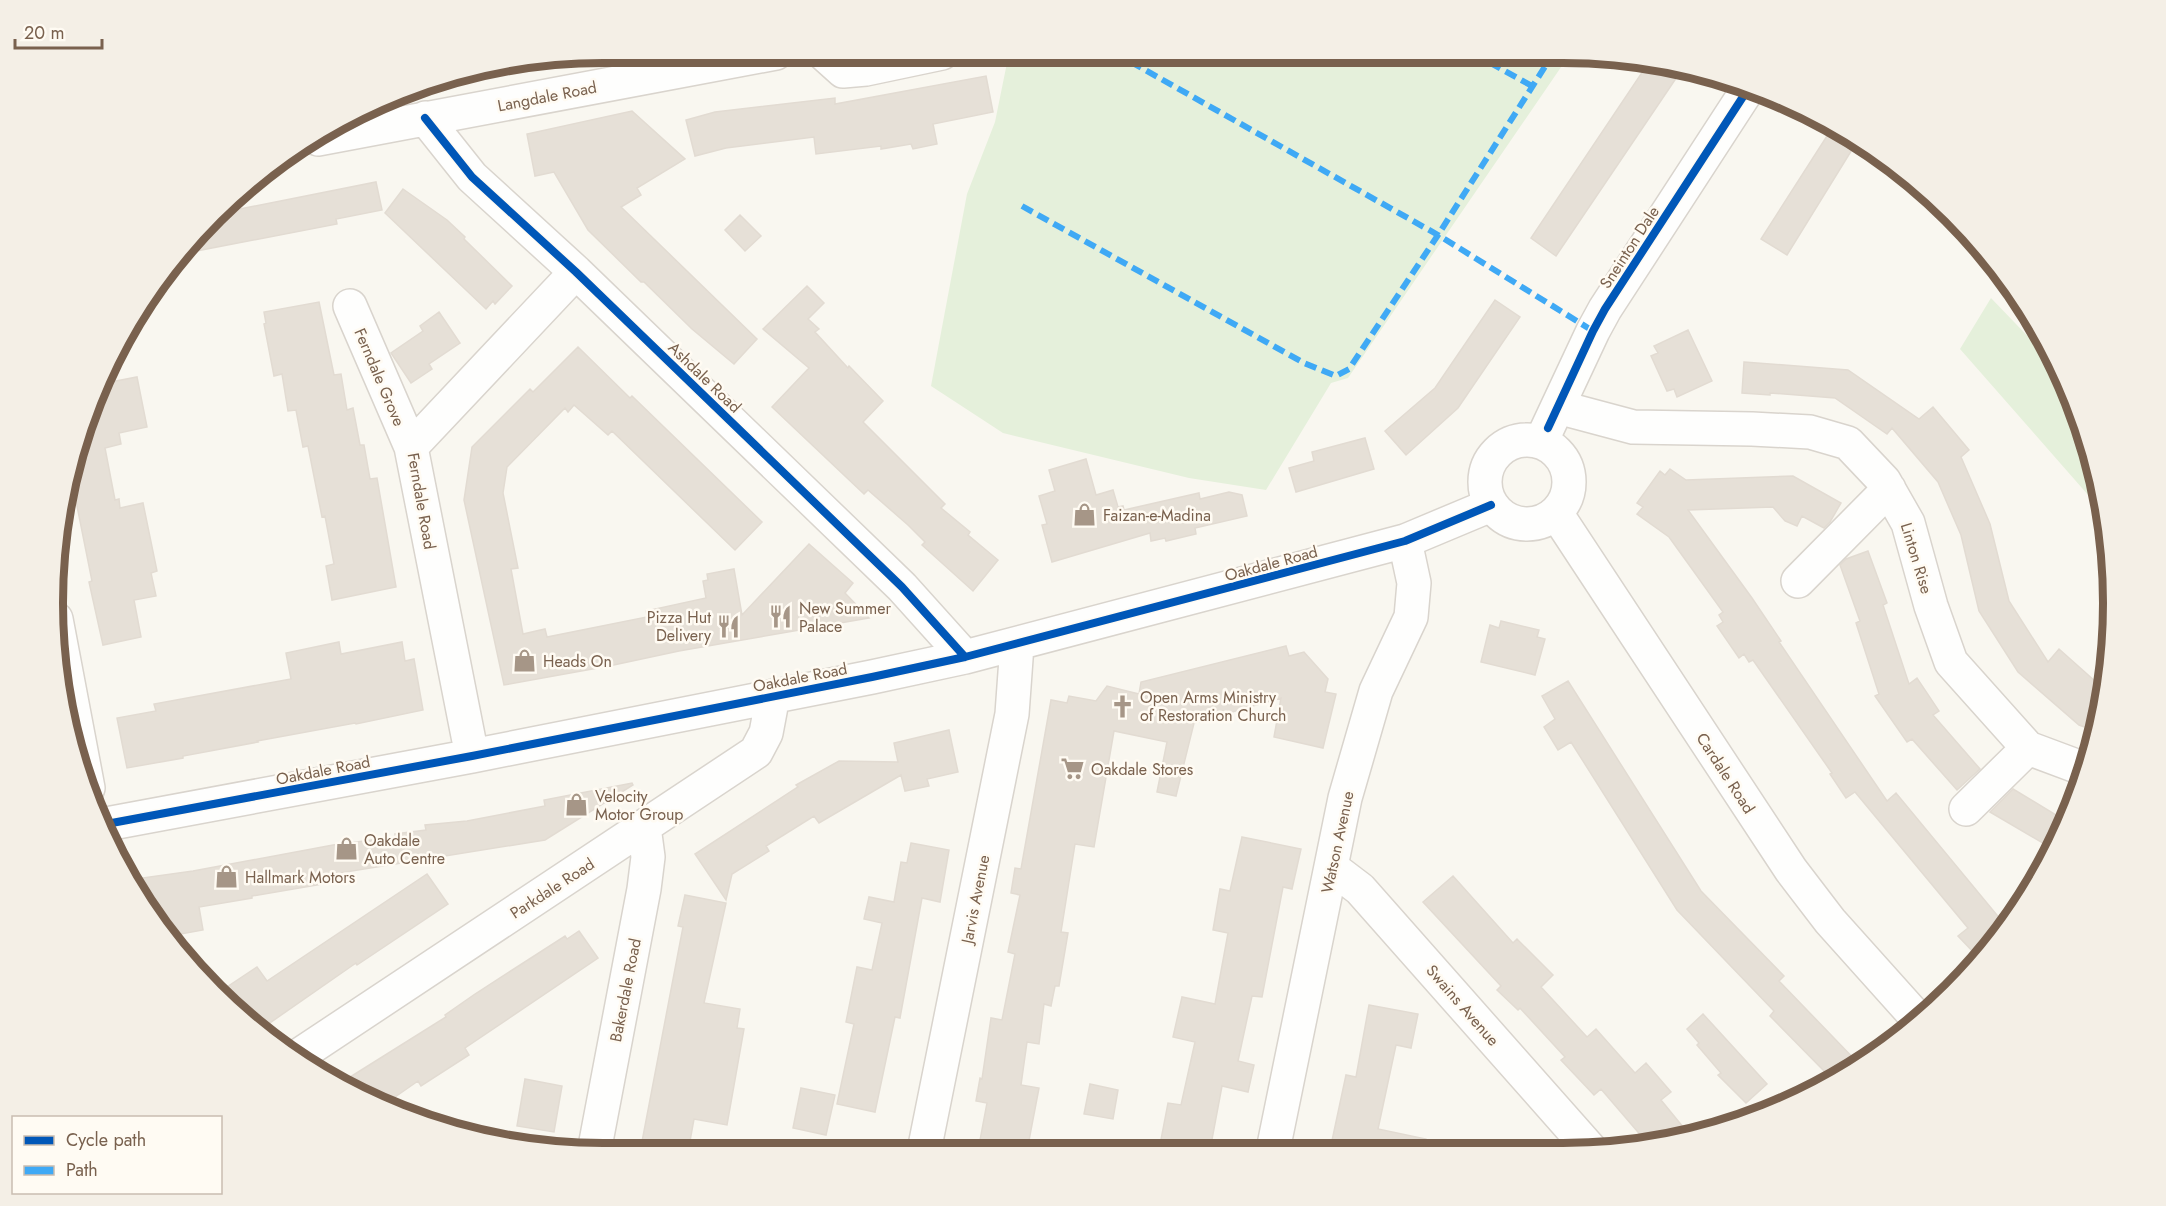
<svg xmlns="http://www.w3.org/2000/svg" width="2166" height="1206" viewBox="0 0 2166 1206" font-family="Jost,sans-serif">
	<rect width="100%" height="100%" fill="#f9f7f0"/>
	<path fill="#e5f0db" d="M1009,53L1570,54L1348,378L1331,383L1266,490L1189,478L1003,433L931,386L967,194L995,122Z
		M1991,298L2061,371L2095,460L2103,512L1960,349Z"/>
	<path fill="#e6e0d7" stroke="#e2dbd2" stroke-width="1.5" d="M1649,62L1683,68L1556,256L1531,238Z
		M986,76L993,112L933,124L937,144L913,149L911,144L881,149V146L816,154L814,137L726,148L695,156L686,120L715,112L835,98V104Z
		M632,111L685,159L637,188L641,195L621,207L757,339L734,364L692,329L644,282H641L588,230L554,172L535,176L527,134Z
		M1834,125L1858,140L1787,255L1761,239Z
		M376,182L382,210L336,219L337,224L186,253L225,212Z
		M403,189L447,220L465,237L464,239L512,286L495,304L493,301L486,309L385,213Z
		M740,215L761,236L745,251L725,230Z
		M807,286L824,303L808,319L819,329L815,332L848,368L849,366L883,401L863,422L945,504L941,508L970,532L968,535L998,560L973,591L922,545L925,542L908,525L868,490L864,494L772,407L809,368L763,329Z
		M1495,300L1520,317L1458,408L1406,455L1385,431L1435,388Z
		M319,302L334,375L341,374L347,410L353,408L360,445H364L370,479L377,478L396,587L332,600L326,566L334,564L325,516L322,517L308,446L303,447L296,410L288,411L282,374L274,376L264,324L266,323L264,312Z
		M439,312L460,343L429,364L432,369L411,383L391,353L423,331L420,326Z
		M1688,330L1712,381L1677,397L1674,389L1667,391L1651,356L1658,353L1654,346Z
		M578,347L630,398L632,396L762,522L735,550L612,431L608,435L574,405L568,412L565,408L507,467L503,493L518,568L511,569L523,634L545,629L547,637L647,617L646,611L706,598L703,581L708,580L707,574L734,569L742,615L809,544L853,583L845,593L869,618L679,651L609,666L504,685L464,500L472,447L530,389L533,392Z
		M1744,362L1848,370L1919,419L1933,407L1969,450L1961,457L1990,524L2009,601L2048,662L2059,649L2105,690L2096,731L2079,725L2018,672L1979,611L1961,535L1938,482L1892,428L1887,434L1835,398L1770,393V395L1742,393Z
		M137,377L147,427L119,433L121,444L105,448L115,500L119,499L120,508L143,503L157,571L151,573L156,596L134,600L141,637L103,645L89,582L92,581L70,471L71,461L106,383Z
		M1365,438L1374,469L1296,492L1289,468L1314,461L1312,452Z
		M1086,459L1096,495L1113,490L1118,507L1123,506L1124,510L1199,493L1200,499L1229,492L1242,495L1247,516L1195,528L1196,534L1166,541L1165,538L1151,541L1150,533L1052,562L1042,525L1047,524L1039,496L1055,491L1049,470Z
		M1670,469L1686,480L1793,476L1841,503L1830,522L1824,528L1802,516L1797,526L1785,521L1773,507L1688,510L1752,598L1781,641L1779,642L1887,801L1896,793L2006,926L1989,949L1978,957L1958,936L1968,928L1855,792L1846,798L1830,774L1832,773L1753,660L1749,662L1744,654L1739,658L1717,626L1723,622L1719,615L1723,612L1669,537L1637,514L1643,507L1637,503L1660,471L1665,475Z
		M1868,551L1887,603L1883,605L1909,684L1917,678L1939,711L1933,715L1980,769L1957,790L1912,739L1907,742L1875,696L1879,694L1856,623L1860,621L1840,565L1846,559Z
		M1501,621L1539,630L1537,637L1545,639L1535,675L1481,662L1490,625L1499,628Z
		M339,642L341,654L402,642L405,661L414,659L423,710L356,724L355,723L257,741L258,742L183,756V758L127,768L117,718L156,711L154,704L291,679L286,653Z
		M1286,646L1289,656L1304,652L1328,679L1325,692L1336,694L1323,748L1274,737L1281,698L1194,723L1176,796L1157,792L1167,742L1114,731L1094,847L1075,844L1061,932L1068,933L1059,986H1055L1051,1006L1044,1004L1039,1044L1027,1042L1021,1085L1039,1088L1027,1151H978L987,1103L976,1101L980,1078L982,1079L991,1018L1002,1020L1015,954L1008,952L1020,895L1011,893L1015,868L1021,869L1051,700L1067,703L1069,696L1096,701L1107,686L1139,694L1141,682Z
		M1568,681L1701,891L1784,976L1779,981L1860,1065L1832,1079L1770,1016L1774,1011L1677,910L1571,742L1558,750L1544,727L1555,719L1542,696Z
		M949,730L958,772L927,779L929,786L905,791L901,775L819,823L814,816L766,846L769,851L732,874L726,900L695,854L798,787L796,785L839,761L898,762L894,743Z
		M632,783L633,785L545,840L333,874L335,882L252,896V898L199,907L203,930L170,936L135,879L193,871L333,845L395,837V834L426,830L425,825L467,821L545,806L544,800Z
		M2013,789L2066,821L2053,849L1990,812Z
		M1242,837L1301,849L1292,889L1283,887L1262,997L1252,996L1238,1061L1254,1065L1248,1092L1222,1086L1210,1150H1159L1168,1103L1181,1105L1195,1042L1173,1037L1182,997L1215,1004L1228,933L1213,930L1220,889L1230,891Z
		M911,843L949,850L940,902L922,898L900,1018L895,1017L875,1112L837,1104L854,1024L846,1022L857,967L872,970L882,923L864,919L869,897L894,902L901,862L907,863Z
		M427,874L448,904L357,965L356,963L264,1027L241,1009L227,987L257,967L267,981Z
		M1453,876L1513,943L1517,939L1553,975L1541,987L1587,1037L1596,1029L1635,1073L1646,1063L1671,1092L1661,1100L1683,1127L1664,1142L1649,1145L1601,1089L1594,1095L1561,1060L1565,1057L1520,1008L1518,1010L1497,990L1501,986L1423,902Z
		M685,895L726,903L704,1003L740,1009L737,1028L744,1029L727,1125L694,1119L688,1152H640L683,927L678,926Z
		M579,931L598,958L465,1048L469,1055L421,1086L418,1081L385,1104L339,1084L446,1017L445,1015L475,994L565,936L567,939Z
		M1369,1005L1418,1014L1411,1048L1396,1045L1378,1129L1426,1139L1425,1150H1330L1346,1075L1356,1077Z
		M1703,1014L1767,1084L1746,1103L1718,1075L1721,1073L1697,1045L1699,1043L1687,1029Z
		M525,1079L562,1086L554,1132L517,1126Z
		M1090,1084L1118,1090L1113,1119L1084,1114Z
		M801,1088L835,1095L826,1135L793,1128Z"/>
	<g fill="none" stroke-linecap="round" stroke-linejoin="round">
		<defs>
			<path id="minor" d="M823,53L843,71L866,69L942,53
				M425,118L472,177L576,272L902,587L965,657
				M318,139L776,53
				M350,306L411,447
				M1558,407L1633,427L1752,429L1810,432L1848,443L1884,481L1908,523L1931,606L1951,662L2028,748L2087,770
				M1485 482a42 42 0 1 1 84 0a42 42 0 1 1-84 0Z
				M1541,442L1593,331L1605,309L1748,89
				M1556,513L1791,870L1830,921L1917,1018
				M1798,581L1889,489
				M56,619L88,788
				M472,756L411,447L576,272
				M1966,809L2028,748
				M101,825L472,756L872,677L965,657L1405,541L1491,505
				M1331,867L1360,889L1590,1149
				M298,1056L756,752L766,733L773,696
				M1273,1150L1345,798L1376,691L1411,617L1414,583L1405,541
				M924,1151L1012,714L1017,645
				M594,1152L644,889L648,857L644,827"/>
		</defs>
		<use href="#minor" stroke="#d9d4cd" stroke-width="36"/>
		<use href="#minor" stroke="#fefefd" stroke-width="33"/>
		<path stroke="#3fa9f5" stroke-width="6" stroke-dasharray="12 6" stroke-linecap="butt" d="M1115,53L1438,235L1593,331
			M1474,54L1532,86
			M1022,206L1304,363L1336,376L1349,369L1438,235L1553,54"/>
		<defs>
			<path id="cycleway" d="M425,118L472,177L576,272L902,587L965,657
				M1548,428L1593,331L1605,309L1748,89
				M101,825L472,756L872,677L965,657L1405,541L1491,505"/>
		</defs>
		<use href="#cycleway" stroke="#fffbf3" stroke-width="11"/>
		<use href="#cycleway" stroke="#0057b8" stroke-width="8"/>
	</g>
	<defs>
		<symbol id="shop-bare" viewBox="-9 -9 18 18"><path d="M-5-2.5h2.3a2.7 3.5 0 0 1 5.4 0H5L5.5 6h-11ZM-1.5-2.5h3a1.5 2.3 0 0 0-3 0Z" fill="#a69687" stroke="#fffbf3" stroke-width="2.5" paint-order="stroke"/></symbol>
		<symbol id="restaurant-bare" viewBox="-9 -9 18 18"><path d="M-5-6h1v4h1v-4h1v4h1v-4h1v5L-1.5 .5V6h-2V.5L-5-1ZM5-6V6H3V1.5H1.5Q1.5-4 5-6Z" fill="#a69687" stroke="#fffbf3" stroke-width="2.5" paint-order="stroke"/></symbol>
		<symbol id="church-bare" viewBox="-9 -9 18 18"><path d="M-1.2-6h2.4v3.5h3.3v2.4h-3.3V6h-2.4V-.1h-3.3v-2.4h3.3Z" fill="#a69687" stroke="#fffbf3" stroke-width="2.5" paint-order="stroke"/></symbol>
		<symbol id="supermarket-bare" viewBox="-9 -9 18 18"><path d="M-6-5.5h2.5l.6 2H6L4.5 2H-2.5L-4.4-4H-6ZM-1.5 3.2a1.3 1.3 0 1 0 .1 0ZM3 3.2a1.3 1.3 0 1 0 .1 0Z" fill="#a69687" stroke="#fffbf3" stroke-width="2.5" paint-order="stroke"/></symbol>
	</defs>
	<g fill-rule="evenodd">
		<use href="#shop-bare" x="1068" y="498" width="33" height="33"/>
		<use href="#restaurant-bare" x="764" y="600" width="33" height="33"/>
		<use href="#restaurant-bare" x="712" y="610" width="33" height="33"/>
		<use href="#shop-bare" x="508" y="644" width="33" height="33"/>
		<use href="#church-bare" x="1106" y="690" width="33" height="33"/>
		<use href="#supermarket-bare" x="1056" y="752" width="33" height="33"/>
		<use href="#shop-bare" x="560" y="788" width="33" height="33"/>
		<use href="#shop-bare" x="330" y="832" width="33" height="33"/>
		<use href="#shop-bare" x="210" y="860" width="33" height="33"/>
	</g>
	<g text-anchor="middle" stroke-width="5" stroke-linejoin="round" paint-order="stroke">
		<g font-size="16" fill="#79614e" stroke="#fffbf3">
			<text transform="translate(547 96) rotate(-11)" y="6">Langdale Road</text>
			<text transform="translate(1629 247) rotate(-57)" y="6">Sneinton Dale</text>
			<text transform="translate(380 377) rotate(67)" y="6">Ferndale Grove</text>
			<text transform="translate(705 377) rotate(44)" y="6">Ashdale Road</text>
			<text transform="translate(422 501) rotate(80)" y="6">Ferndale Road</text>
			<text transform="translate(1917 558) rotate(73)" y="6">Linton Rise</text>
			<text transform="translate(1271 563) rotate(-15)" y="6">Oakdale Road</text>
			<text transform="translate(800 677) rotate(-11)" y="6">Oakdale Road</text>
			<text transform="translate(323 770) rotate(-11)" y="6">Oakdale Road</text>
			<text transform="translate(1726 773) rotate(57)" y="6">Cardale Road</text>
			<text transform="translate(1337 842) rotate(-78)" y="6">Watson Avenue</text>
			<text transform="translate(552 888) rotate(-33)" y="6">Parkdale Road</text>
			<text transform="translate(975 899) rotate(-79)" y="6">Jarvis Avenue</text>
			<text transform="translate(625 990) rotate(-79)" y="6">Bakerdale Road</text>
			<text transform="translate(1463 1005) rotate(49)" y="6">Swains Avenue</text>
		</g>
		<g font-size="16" fill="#79614e" stroke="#fffbf3" text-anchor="start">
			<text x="1103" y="521">Faizan-e-Madina</text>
			<text x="799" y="614">New Summer<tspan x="799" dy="18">Palace</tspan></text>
			<text x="711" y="623" text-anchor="end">Pizza Hut<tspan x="711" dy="18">Delivery</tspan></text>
			<text x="543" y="667">Heads On</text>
			<text x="1140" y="703">Open Arms Ministry<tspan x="1140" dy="18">of Restoration Church</tspan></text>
			<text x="1091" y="775">Oakdale Stores</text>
			<text x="595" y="802">Velocity<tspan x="595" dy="18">Motor Group</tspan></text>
			<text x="364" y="846">Oakdale<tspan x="364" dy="18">Auto Centre</tspan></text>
			<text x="245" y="883">Hallmark Motors</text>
		</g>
	</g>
	<path d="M0 0H2166V1206H0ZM603 63H1563A540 540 0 0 1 2103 603V603A540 540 0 0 1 1563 1143H603A540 540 0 0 1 63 603V603A540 540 0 0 1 603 63Z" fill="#f4efe6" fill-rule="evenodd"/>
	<path fill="none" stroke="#79614e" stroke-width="8" d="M603 63H1563A540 540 0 0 1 2103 603V603A540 540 0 0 1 1563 1143H603A540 540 0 0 1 63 603V603A540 540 0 0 1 603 63Z"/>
	<rect x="12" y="1116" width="210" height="78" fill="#fffbf3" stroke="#c9bdb1" stroke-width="1.5"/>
	<rect x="24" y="1136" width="30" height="9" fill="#0057b8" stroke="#c9bdb1" stroke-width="1.5"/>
	<text x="66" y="1146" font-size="18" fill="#79614e">Cycle path</text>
	<rect x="24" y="1166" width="30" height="9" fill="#3fa9f5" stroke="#c9bdb1" stroke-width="1.5"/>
	<text x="66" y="1176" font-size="18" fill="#79614e">Path</text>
	<path d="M15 39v9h87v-9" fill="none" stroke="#79614e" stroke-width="3"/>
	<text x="24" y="39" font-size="18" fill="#79614e" stroke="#fffbf3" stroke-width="4.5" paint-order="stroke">20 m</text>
</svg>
